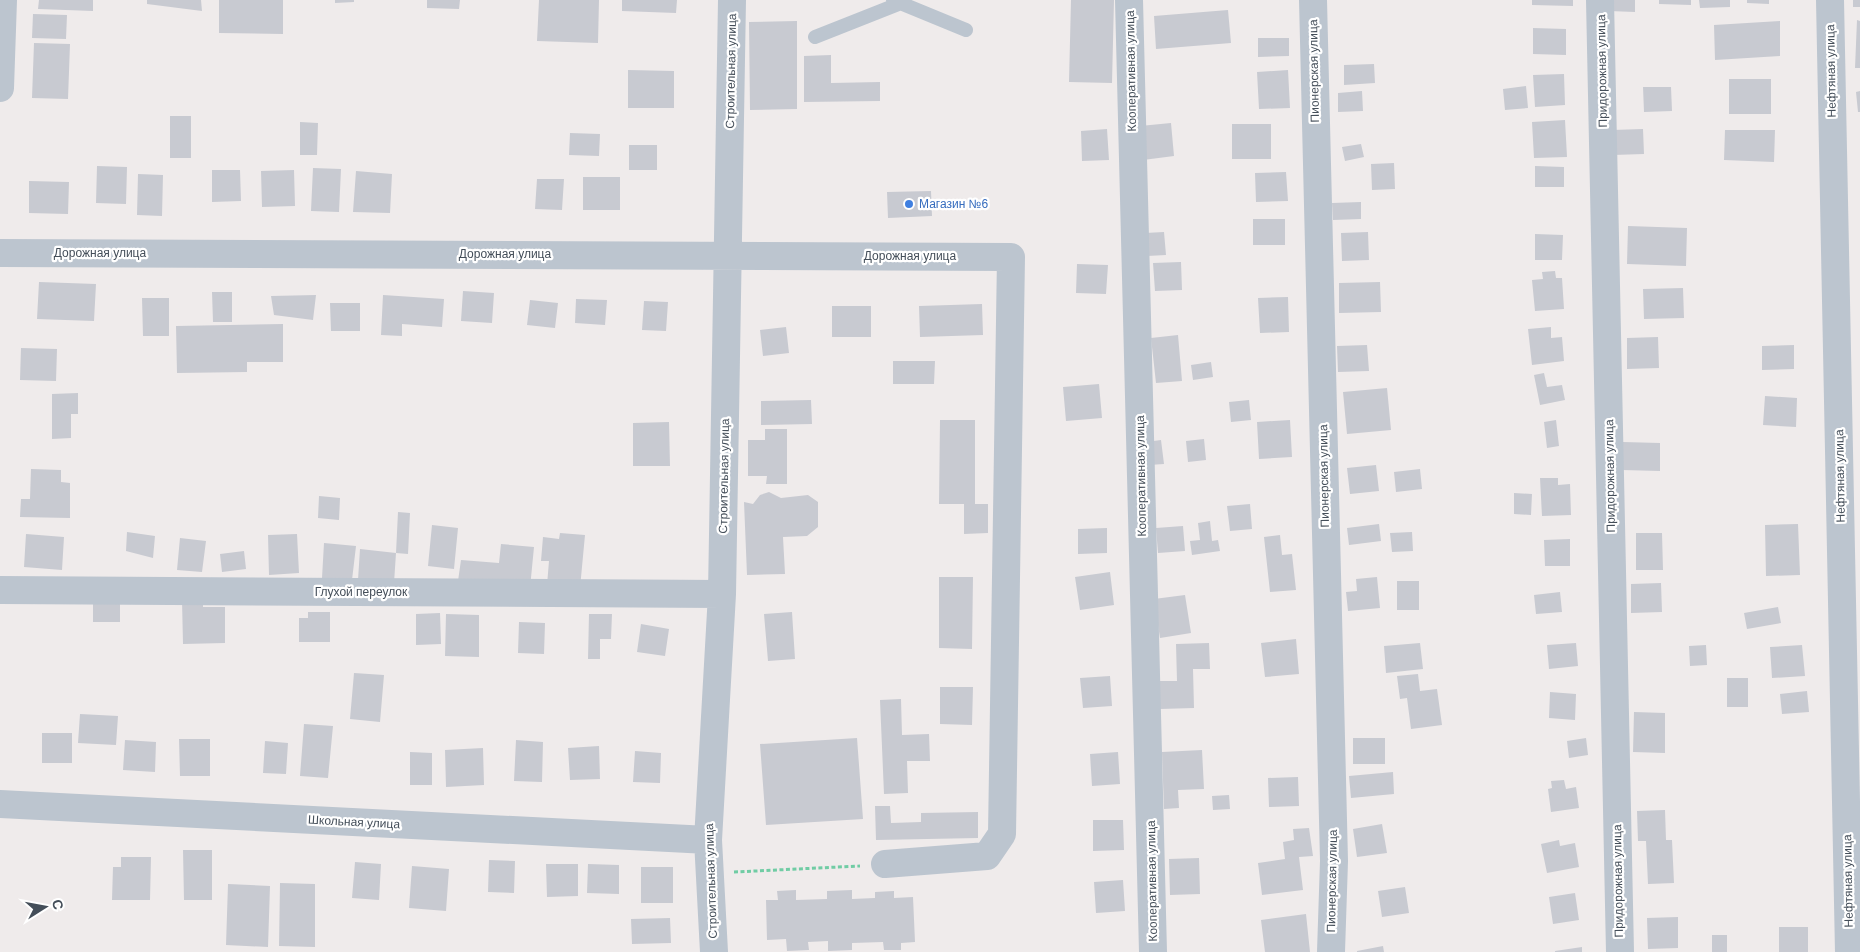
<svg xmlns="http://www.w3.org/2000/svg" width="1860" height="952" viewBox="0 0 1860 952" font-family="Helvetica,sans-serif">
	<rect width="100%" height="100%" fill="#efebeb"/>
	<path fill="#c8cad1" d="M39,0H93V11L38,9Z
		M147,0H201L202,11L147,4Z
		M219,0H283V34L219,33Z
		M335,0H354V2L335,3Z
		M427,0H460L459,9L427,8Z
		M539,0H599L598,43L537,41Z
		M622,0H677L676,13L622,11Z
		M1071,0H1114L1112,83L1069,82Z
		M1532,0H1573V6L1532,5Z
		M1609,0H1635V12L1609,11Z
		M1659,0H1691V5L1659,4Z
		M1699,0H1730V7L1700,8Z
		M1747,0H1769V4L1747,3Z
		M1853,0H1860V7H1853Z
		M1228,10L1231,43L1156,49L1154,16Z
		M33,14L67,15L66,39L32,38Z
		M1857,20L1860,21V68H1855Z
		M797,21V109L750,110L749,22Z
		M1780,21V56L1715,60L1714,25Z
		M1533,28L1566,29V55L1533,54Z
		M1258,38H1289V56L1258,57Z
		M34,43L70,44L68,99L32,98Z
		M831,55V83L880,82V101L804,102V56Z
		M1374,64L1375,83L1344,85V65Z
		M628,70L674,71V108H628Z
		M1288,70L1290,108L1259,109L1257,72Z
		M1564,74L1565,105L1535,107L1533,75Z
		M1729,79H1771V114H1729Z
		M1526,86L1528,108L1505,110L1503,89Z
		M1643,87H1671L1672,111L1644,112Z
		M1362,91L1363,111L1338,112V93Z
		M1860,91V112H1858L1856,92Z
		M170,116H191V158H170Z
		M1565,120L1567,157L1534,158L1532,122Z
		M300,122L318,123L317,155H300Z
		M1171,123L1174,156L1143,160L1140,126Z
		M1232,124H1271V159H1232Z
		M1107,129L1109,160L1082,161L1081,131Z
		M1643,129L1644,154L1613,155L1612,130Z
		M1725,130H1775L1774,162L1724,160Z
		M570,133L600,134L599,156L569,155Z
		M1361,144L1364,157L1345,161L1342,147Z
		M629,145H657V170H629Z
		M1394,163L1395,189L1372,190L1371,164Z
		M97,166L127,167L126,204L96,203Z
		M1535,166L1564,167V187H1535Z
		M313,168L341,169L339,212L311,211Z
		M212,170H240L241,201L212,202Z
		M294,170L295,206L262,207L261,171Z
		M356,171L392,174L390,213L353,212Z
		M1286,172L1288,201L1256,202L1255,173Z
		M138,174L163,175L162,216L137,215Z
		M583,177H620V210H583Z
		M537,179H564L562,210L535,209Z
		M29,181L69,182L68,214L29,213Z
		M931,191L932,216L888,218L887,192Z
		M1361,202V219L1333,220L1332,203Z
		M1253,219H1285V245H1253Z
		M1628,226L1687,228L1686,266L1627,264Z
		M1164,232L1166,255L1147,256L1145,233Z
		M1368,232L1369,260L1342,261L1341,233Z
		M1535,234L1563,235L1562,260H1535Z
		M1181,262L1182,290L1155,291L1153,263Z
		M1077,264L1108,265L1106,294L1076,293Z
		M1555,271L1556,278H1562L1564,309L1535,311L1532,280L1543,279L1542,272Z
		M39,282L96,284L94,321L37,319Z
		M1380,282L1381,312L1339,313V283Z
		M1683,288L1684,318L1644,319L1643,289Z
		M463,291L494,293L492,323L461,321Z
		M212,292H232V322H213Z
		M316,295L313,320L274,315L271,296Z
		M383,295L444,299L442,327L402,324V336L381,335Z
		M1288,297L1289,332L1260,333L1258,298Z
		M142,298H169V336H143Z
		M576,299L607,300L605,325L575,323Z
		M530,300L558,303L555,328L527,325Z
		M644,301L668,302L666,331L642,330Z
		M330,303H360V331H331Z
		M982,304L983,335L920,337L919,306Z
		M832,306H871V337H832Z
		M283,324V362H247V372L177,373L176,326Z
		M786,327L789,353L763,356L760,330Z
		M1551,327V338L1562,337L1564,361L1532,365L1528,329Z
		M1178,335L1182,381L1156,383L1151,338Z
		M1658,337L1659,368L1627,369V338Z
		M1367,345L1369,371L1338,372L1337,346Z
		M1794,345V369L1762,370V346Z
		M21,348L57,349L56,381L20,380Z
		M893,361H935L934,384H893Z
		M1211,362L1213,377L1193,380L1191,365Z
		M1544,373L1547,387L1562,385L1565,400L1540,405L1534,375Z
		M1099,384L1102,418L1066,421L1063,387Z
		M1387,388L1391,430L1347,434L1343,392Z
		M78,393V414H71V438L52,439V394Z
		M1765,396L1797,398L1796,427L1763,425Z
		M811,400L812,424L761,425V401Z
		M1249,400L1251,420L1231,422L1229,402Z
		M940,420H975V504H988V533L964,534V504H939Z
		M1290,420L1292,457L1259,459L1257,422Z
		M1556,420L1559,446L1547,448L1544,422Z
		M669,422L670,466H633V423Z
		M765,429H787V484H766L767,476H748V440H765Z
		M1204,439L1206,460L1188,462L1186,441Z
		M1161,440L1164,464L1149,465L1146,442Z
		M1623,442L1660,443V471L1622,470Z
		M1376,465L1379,491L1350,494L1347,468Z
		M31,469L61,470V482L70,483V518L20,517L21,499H30Z
		M1420,469L1422,489L1396,492L1394,472Z
		M1540,478H1558V485L1570,484L1571,515L1542,516Z
		M769,492L781,498L808,495L818,502V527L807,536L783,537L785,574L747,575L744,502L753,504L760,495Z
		M1514,493L1532,494L1531,515L1514,514Z
		M319,496L340,498L339,520L318,518Z
		M1250,504L1252,529L1230,531L1227,506Z
		M398,512L410,513L408,554L396,553Z
		M1210,521L1212,541L1218,540L1220,551L1192,555L1190,541L1200,540L1198,523Z
		M1379,524L1381,541L1349,545L1347,528Z
		M1798,524L1800,575L1766,576L1765,525Z
		M432,525L458,528L454,569L428,566Z
		M1183,526L1185,551L1158,553L1156,528Z
		M1107,528V553L1078,554V529Z
		M127,532L155,536L153,558L126,551Z
		M1412,532L1413,551L1392,552L1390,533Z
		M560,533L585,535L580,588L547,585L549,561H541L543,537L559,539Z
		M1636,533H1662L1663,570H1636Z
		M26,534L64,537L62,570L24,567Z
		M297,534L299,573L269,575L268,535Z
		M1280,535L1282,555L1292,554L1296,590L1270,592L1264,537Z
		M180,538L206,541L202,572L177,570Z
		M1570,539V566H1545L1544,540Z
		M324,543L356,546L352,580L322,578Z
		M501,544L534,547L530,588L458,581L461,560L499,563Z
		M360,549L396,553L394,583L358,580Z
		M244,551L246,569L222,572L220,554Z
		M1110,572L1114,605L1080,610L1075,577Z
		M939,577H973L972,649L939,648Z
		M1377,577L1380,608L1348,611L1346,592L1357,591L1356,579Z
		M1397,581H1419V610H1397Z
		M1661,583L1662,612L1631,613V584Z
		M1560,592L1562,612L1536,614L1534,595Z
		M1185,595L1191,633L1160,638L1154,599Z
		M93,600H120V622H93Z
		M182,600H203V607H225V643L183,644Z
		M1778,607L1781,623L1747,629L1744,613Z
		M308,612H330V642H299V618H308Z
		M792,612L795,659L768,661L764,614Z
		M440,613L441,644L416,645V614Z
		M446,614L479,615V657L445,656Z
		M589,614H612L611,639H600V659H588Z
		M519,622L545,623L544,654L518,653Z
		M641,624L669,629L665,656L637,652Z
		M1296,639L1299,674L1265,677L1261,643Z
		M1209,643L1210,669H1193L1194,708L1160,709V681H1177L1176,644Z
		M1420,643L1423,669L1386,673L1384,646Z
		M1576,643L1578,666L1549,669L1547,645Z
		M1706,645L1707,665L1690,666L1689,646Z
		M1802,645L1805,676L1772,678L1770,647Z
		M354,673L384,675L380,722L350,719Z
		M1418,674L1420,691L1437,689L1442,725L1411,729L1407,698L1400,699L1397,676Z
		M1110,676L1112,706L1083,708L1080,678Z
		M1727,678H1748V707H1727Z
		M940,687H973L972,725L940,724Z
		M1807,691L1809,712L1782,714L1780,694Z
		M1550,692L1576,694L1575,720L1549,718Z
		M901,699L902,735L929,734L930,761H907L908,793L884,794L880,700Z
		M1634,712L1665,713V753L1633,752Z
		M80,714L118,716L116,745L78,743Z
		M304,724L333,726L328,778L300,776Z
		M42,733H72V763H42Z
		M857,738L863,819L766,825L760,744Z
		M1353,738H1385V764H1353Z
		M1586,738L1588,755L1569,758L1567,741Z
		M179,739H210V776H180Z
		M125,740L156,742L155,772L123,770Z
		M516,740L543,742L542,782L514,781Z
		M265,741L288,743L286,774L263,773Z
		M599,746L600,779L570,780L568,748Z
		M483,748L484,785L446,787L445,750Z
		M1202,750L1204,789L1178,790L1179,808L1164,809L1162,752Z
		M635,751L661,753L660,783L633,782Z
		M410,752L432,753V785H410Z
		M1118,752L1120,784L1092,786L1090,754Z
		M1393,772L1394,794L1351,798L1349,776Z
		M1298,777L1299,806L1269,807L1268,778Z
		M1564,780L1566,789L1576,787L1579,808L1551,812L1548,789L1552,788L1551,781Z
		M1229,795L1230,809L1213,810L1212,796Z
		M875,806H890L891,823L921,822V813L978,812V838L876,840Z
		M1665,810L1666,840H1672L1674,883L1648,884L1646,841H1638L1637,811Z
		M1093,820H1123L1124,850L1093,851Z
		M1382,824L1387,853L1357,857L1353,829Z
		M1309,828L1313,856L1299,857L1303,890L1262,895L1258,863L1285,859L1283,842L1294,840L1293,829Z
		M1559,840L1560,846L1575,843L1579,867L1547,873L1541,844Z
		M183,850H212V900H184Z
		M121,857H151L150,900H112L113,867H121Z
		M1199,858L1200,894L1170,895L1169,859Z
		M489,860L515,861L514,893L488,892Z
		M355,862L381,864L379,900L352,898Z
		M546,864H578V896L547,897Z
		M588,864L619,865V894L587,893Z
		M412,866L449,869L446,911L409,908Z
		M641,867H673V903H641Z
		M1123,880L1125,911L1096,913L1094,882Z
		M280,883L315,884V947L279,946Z
		M228,884L270,886L268,947L226,945Z
		M1405,887L1409,913L1382,917L1378,891Z
		M796,890V900L827,899V891L852,890V899L875,898V892L894,891V898L913,897L915,942L901,943V950H884L883,942L852,943V950L828,951V941L808,942L809,950L787,951L786,939L767,940L766,900H778L777,891Z
		M1575,893L1579,920L1553,924L1549,897Z
		M1306,914L1310,952H1265L1261,920Z
		M1678,917V948L1648,949L1647,918Z
		M670,918L671,943L632,944L631,919Z
		M1779,927H1808V952H1779Z
		M1712,935H1727V952H1712Z
		M1383,946L1384,952H1357V951Z
		M1582,947V952H1555V951Z"/>
	<g fill="none" stroke-linecap="round" stroke-linejoin="round">
		<path stroke="#70cca4" stroke-width="3" stroke-dasharray="4 2.5" stroke-linecap="butt" d="M734,872L860,866"/>
		<path stroke="#bcc5cf" stroke-width="14" d="M893,0L966,30
			M815,37L901,3"/>
		<path stroke="#bcc5cf" stroke-width="28" d="M1129,0L1153,952
			M1313,0L1334,861L1331,952
			M1600,0L1620,952
			M1830,0L1849,952
			M0,88L3,0
			M0,253L1011,257L1002,834L987,856L885,864
			M0,590L722,594
			M0,804L708,840
			M714,952L708,840L722,594L732,0"/>
	</g>
	<circle fill="#3f7fe0" stroke="#fff" stroke-width="2" cx="909" cy="204" r="5"/>
	<g text-anchor="middle" stroke-width="4.5" stroke-linejoin="round" paint-order="stroke">
		<g font-size="12" fill="#444e59" stroke="#fff">
			<text transform="translate(731 71) rotate(-89)" y="4">Строительная улица</text>
			<text transform="translate(1131 71) rotate(-91)" y="4">Кооперативная улица</text>
			<text transform="translate(1314 71) rotate(-91)" y="4">Пионерская улица</text>
			<text transform="translate(1602 71) rotate(-91)" y="4">Придорожная улица</text>
			<text transform="translate(1831 71) rotate(-91)" y="4">Нефтяная улица</text>
			<text x="100" y="257">Дорожная улица</text>
			<text x="505" y="258">Дорожная улица</text>
			<text x="910" y="260">Дорожная улица</text>
			<text transform="translate(724 476) rotate(-89)" y="4">Строительная улица</text>
			<text transform="translate(1141 476) rotate(-91)" y="4">Кооперативная улица</text>
			<text transform="translate(1324 476) rotate(-91)" y="4">Пионерская улица</text>
			<text transform="translate(1610 476) rotate(-91)" y="4">Придорожная улица</text>
			<text transform="translate(1840 476) rotate(-91)" y="4">Нефтяная улица</text>
			<text x="361" y="596">Глухой переулок</text>
			<text transform="translate(354 822) rotate(3)" y="4">Школьная улица</text>
			<text transform="translate(711 881) rotate(-92)" y="4">Строительная улица</text>
			<text transform="translate(1152 881) rotate(-91)" y="4">Кооперативная улица</text>
			<text transform="translate(1332 881) rotate(-89)" y="4">Пионерская улица</text>
			<text transform="translate(1618 881) rotate(-91)" y="4">Придорожная улица</text>
			<text transform="translate(1848 881) rotate(-91)" y="4">Нефтяная улица</text>
		</g>
		<g font-size="12" fill="#366cbe" stroke="#fff" text-anchor="start">
			<text x="919" y="208">Магазин №6</text>
		</g>
	</g>
	<g transform="translate(45 907) rotate(79)" stroke="#ffffff" stroke-width="4" paint-order="stroke">
	<path d="M0-4L9 19L0 12L-9 19Z" fill="#444e59"/>
	<text y="-8" font-size="14" font-weight="bold" text-anchor="middle" fill="#444e59">С</text>
	</g>
</svg>
